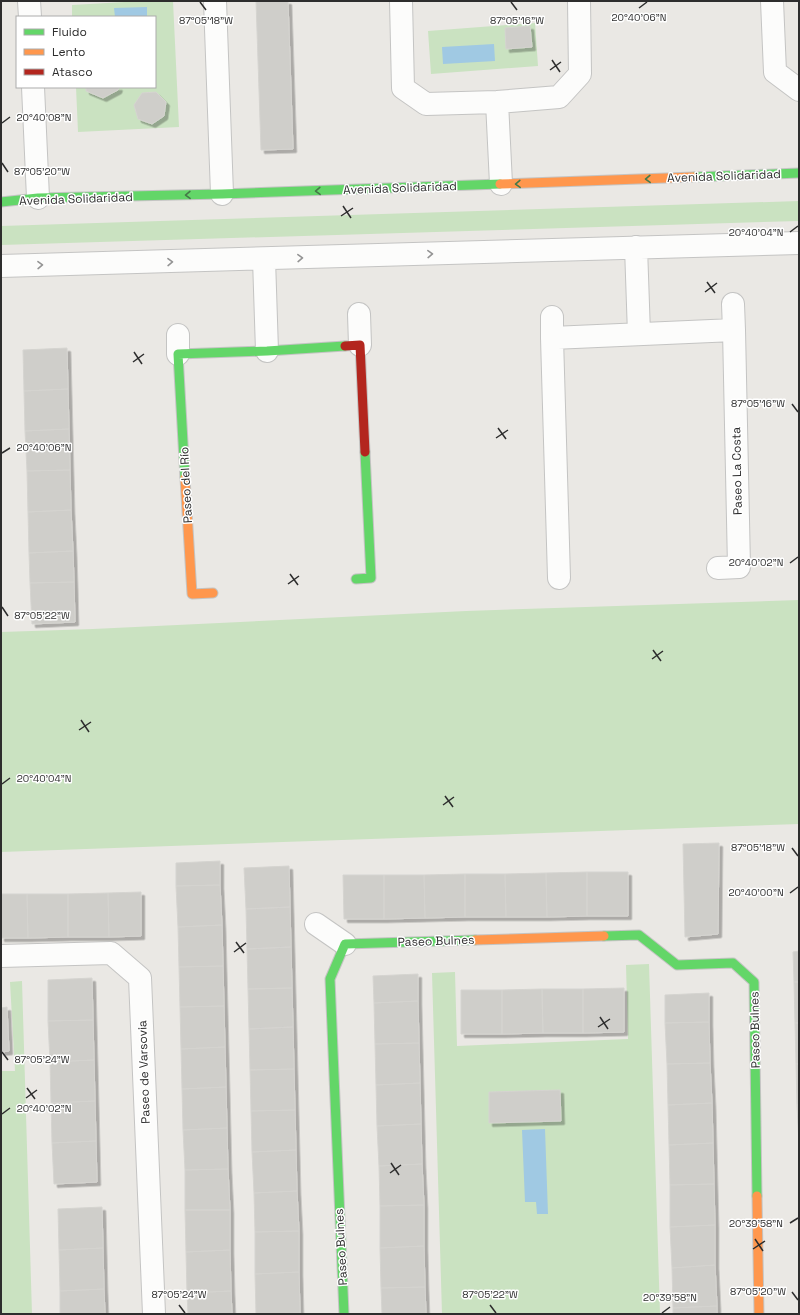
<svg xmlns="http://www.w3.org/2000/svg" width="800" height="1315" viewBox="0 0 800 1315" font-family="'Space Grotesk',sans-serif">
	<defs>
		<filter id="shadow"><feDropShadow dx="3.5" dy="3.5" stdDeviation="0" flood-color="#0004"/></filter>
	</defs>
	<rect width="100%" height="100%" fill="#eae8e4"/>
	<path fill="#cae2c1" d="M142,1H173L179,127L78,132L76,87H155V17H72V5Z
		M535,23L538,66L431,74L428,31Z
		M799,201V221L1,245V226Z
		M799,600V824L1,852V632L93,629L466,611Z
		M649,964L660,1314H442L432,973L455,972L457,1046L628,1039L626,965Z
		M22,981L32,1314H1V1071H15L10,982Z"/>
	<path fill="#a0c9e3" d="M147,7V17H115L114,8Z
		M494,44L495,61L443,64L442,47Z
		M545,1129L548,1214H537L536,1202H525L522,1130Z"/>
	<path fill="#cfceca" stroke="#d5d4d0" filter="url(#shadow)" d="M256,1H288L293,149L261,150Z
		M530,26L532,47L506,49L505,28Z
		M86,87H119L118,90L103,98L86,91Z
		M156,92L166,102L164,116L152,124L138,119L134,105L142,93Z
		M67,348L68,389L24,391L23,350Z
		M68,389L69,429L25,431L24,391Z
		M69,429L70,470L27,471L25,431Z
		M70,470L71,510L28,512L27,471Z
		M71,510L73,551L29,553L28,512Z
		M73,551L74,582L30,583L29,553Z
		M74,582L75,622L32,624L30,583Z
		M719,843L718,934L685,937L683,844Z
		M220,861V885L176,886V863Z
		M289,866L290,907L246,909L244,868Z
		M587,872H628V916H587Z
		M587,872V916L547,917L546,873Z
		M546,873L547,917H506L505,874Z
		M465,874H505L506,917H465Z
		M465,874V917L425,918L424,875Z
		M343,875H384V919H344Z
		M384,875H424L425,918L384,919Z
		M220,885L222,925L178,927L176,886Z
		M141,892V936L109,937L108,893Z
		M108,893L109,937H68V894Z
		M1,894H27L28,938H1Z
		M27,894H68V937L28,938Z
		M290,907L291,947L247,949L246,909Z
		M222,925L223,966L179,967L178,927Z
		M291,947L292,988L248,989L247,949Z
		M799,951V982H794L793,952Z
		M223,966L224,1006L180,1007L179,967Z
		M418,974V1001L374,1003L373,976Z
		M92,978L93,1020L48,1021V980Z
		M794,982H799V1023H795Z
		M292,988L293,1027L249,1029L248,989Z
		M624,988V1032L583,1033V989Z
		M542,989L543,1033L502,1034V990Z
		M542,989H583V1033H543Z
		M461,990H502V1034H461Z
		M709,993V1022L665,1023V995Z
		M418,1001L419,1043L375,1044L374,1003Z
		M224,1006L225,1047L181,1049L180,1007Z
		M7,1007L9,1051L1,1052V1008Z
		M93,1020L94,1060L50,1062L48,1021Z
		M709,1022L710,1063L667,1064L665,1023Z
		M795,1023H799V1064H796Z
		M293,1027L294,1069L250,1070L249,1029Z
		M419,1043L420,1083L376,1085L375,1044Z
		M225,1047L226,1087L182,1089L181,1049Z
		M94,1060L95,1101L51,1103L50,1062Z
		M710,1063L712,1103L668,1105L667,1064Z
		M796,1064H799V1105H797Z
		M294,1069L295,1110L251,1111L250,1070Z
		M420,1083L421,1124L377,1126L376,1085Z
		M226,1087L227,1128L183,1130L182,1089Z
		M560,1090L561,1121L489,1123V1092Z
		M95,1101L96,1141L52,1143L51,1103Z
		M712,1103L713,1143L669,1145L668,1105Z
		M797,1105H799V1145Z
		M295,1110L296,1150L252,1152L251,1111Z
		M421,1124L422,1164L379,1166L377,1126Z
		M227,1128L228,1169L185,1170L183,1130Z
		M96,1141L97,1182L54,1184L52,1143Z
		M713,1143L714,1184L670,1185L669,1145Z
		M296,1150L297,1191L254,1193L252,1152Z
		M422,1164L424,1205L380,1206L379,1166Z
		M228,1169L230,1210H185V1170Z
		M714,1184L715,1225L670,1227V1185Z
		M297,1191L299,1231L255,1232L254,1193Z
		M424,1205V1246L380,1248V1206Z
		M102,1207L103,1248L59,1250L58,1209Z
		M185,1210H230V1250L186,1252Z
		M715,1225V1265L672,1268L670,1227Z
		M299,1231V1272L255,1274V1232Z
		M424,1246L425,1287L381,1288L380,1248Z
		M103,1248L104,1289L60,1291L59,1250Z
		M230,1250L231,1291L187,1293L186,1252Z
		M715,1265L717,1306L673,1308L672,1268Z
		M299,1272L300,1313L256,1314L255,1274Z
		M425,1287L426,1314H382L381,1288Z
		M104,1289L105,1314H60V1291Z
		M231,1291L232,1314H188L187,1293Z
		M717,1306V1314H673V1308Z"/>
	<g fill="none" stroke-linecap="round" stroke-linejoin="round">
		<defs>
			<path id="street" d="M29,1L30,17
				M215,1L222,194
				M401,1L403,88L426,104L497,102L559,97L580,74L579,1
				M772,1L775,72L799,90
				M33,87L38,198
				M497,102L501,184
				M636,247L639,334
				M264,259L267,351
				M1,266C267,259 533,249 799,243
				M733,304L734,330
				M359,314L360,345
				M552,317V338
				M178,335V354
				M559,578L552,338L734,330L739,567L718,568
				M316,924L345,944
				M1,956L111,953L140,978L154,1314"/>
			<path id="fast" d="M694,177L799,173
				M1,202L38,198L222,194L500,184
				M185,478L178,354L267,351L345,346
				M356,579L371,578L365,452
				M604,936L639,935L677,965L733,963L754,982L757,1196
				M344,1314L330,979L345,944L475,940"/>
			<path id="slow" d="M500,184L694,177
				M185,478L192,594L213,593
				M475,940L604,936
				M757,1196L759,1314"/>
			<path id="jam" d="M345,346L360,345L365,452"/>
		</defs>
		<use href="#street" stroke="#c4c4c3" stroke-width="24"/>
		<use href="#fast" stroke="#c4c4c3" stroke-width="11"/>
		<use href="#slow" stroke="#c4c4c3" stroke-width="11"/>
		<use href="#jam" stroke="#c4c4c3" stroke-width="11"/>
		<use href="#street" stroke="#fcfcfb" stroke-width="22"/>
		<use href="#fast" stroke="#63d668" stroke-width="9"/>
		<use href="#slow" stroke="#ff974d" stroke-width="9"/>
		<use href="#jam" stroke="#b3261e" stroke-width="9"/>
	</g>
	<defs><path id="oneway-chevron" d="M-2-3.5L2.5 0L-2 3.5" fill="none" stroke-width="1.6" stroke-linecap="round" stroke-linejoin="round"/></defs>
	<g stroke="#457948">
		<use href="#oneway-chevron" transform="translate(648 179) rotate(178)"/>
		<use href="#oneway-chevron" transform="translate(518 184) rotate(178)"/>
		<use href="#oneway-chevron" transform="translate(318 191) rotate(178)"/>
		<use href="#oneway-chevron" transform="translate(188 195) rotate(179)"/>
	</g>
	<g stroke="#949494">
		<use href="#oneway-chevron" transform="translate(430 254) rotate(-2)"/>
		<use href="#oneway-chevron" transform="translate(300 258) rotate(-2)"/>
		<use href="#oneway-chevron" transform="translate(170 262) rotate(-1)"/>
		<use href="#oneway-chevron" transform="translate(40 265) rotate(-1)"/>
	</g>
	<path fill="none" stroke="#2d2d2d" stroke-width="1.5" d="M200,2L206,10M511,2L517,10M639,8L647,2M552,60L560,72M550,70L561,62M2,123L10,117M2,163L8,172M343,206L351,218M341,216L353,208M790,232L798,226M707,282L715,293M705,292L717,283M134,352L142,364M133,362L144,354M792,404L798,412M498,428L506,439M496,438L508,430M2,453L10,448M790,563L798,557M290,574L298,585M288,584L299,576M2,607L8,616M653,650L661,661M652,659L663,651M81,720L89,732M79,730L91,722M2,784L10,778M445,796L453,807M443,805L454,797M792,848L798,856M790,893L798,887M236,942L244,953M234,952L246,943M600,1017L608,1029M598,1027L610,1019M2,1052L8,1060M27,1088L35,1099M26,1098L37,1090M2,1114L10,1108M391,1163L399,1175M390,1173L401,1165M790,1223L798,1218M755,1239L763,1251M753,1249L765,1241M792,1292L798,1300M179,1305L185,1313M490,1305L496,1313M662,1313L670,1307"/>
	<g text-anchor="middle" stroke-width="3" stroke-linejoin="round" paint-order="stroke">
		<g font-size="12" fill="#2d2d2d" stroke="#fff">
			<text transform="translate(724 176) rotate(-2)" y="4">Avenida Solidaridad</text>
			<text transform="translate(400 188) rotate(-2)" y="4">Avenida Solidaridad</text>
			<text transform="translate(76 199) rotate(-2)" y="4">Avenida Solidaridad</text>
			<text transform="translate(737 471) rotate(-91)" y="4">Paseo La Costa</text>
			<text transform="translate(186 485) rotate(-93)" y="4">Paseo del Río</text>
			<text transform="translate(436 941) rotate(-2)" y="4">Paseo Bulnes</text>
			<text transform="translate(755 1030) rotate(-91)" y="4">Paseo Bulnes</text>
			<text transform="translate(144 1072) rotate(-92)" y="4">Paseo de Varsovia</text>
			<text transform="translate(341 1247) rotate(-93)" y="4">Paseo Bulnes</text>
		</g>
	</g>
	<g font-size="10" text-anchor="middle" fill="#2d2d2d" stroke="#fff" stroke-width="3" stroke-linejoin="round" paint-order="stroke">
		<text x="639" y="21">20°40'06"N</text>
		<text x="206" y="24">87°05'18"W</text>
		<text x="517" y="24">87°05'16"W</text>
		<text x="44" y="121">20°40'08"N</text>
		<text x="42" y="175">87°05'20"W</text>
		<text x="756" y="236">20°40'04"N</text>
		<text x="758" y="407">87°05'16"W</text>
		<text x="44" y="451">20°40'06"N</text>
		<text x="756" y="566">20°40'02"N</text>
		<text x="42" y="619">87°05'22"W</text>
		<text x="44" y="782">20°40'04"N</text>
		<text x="758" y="851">87°05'18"W</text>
		<text x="756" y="896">20°40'00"N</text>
		<text x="42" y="1063">87°05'24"W</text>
		<text x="44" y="1112">20°40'02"N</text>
		<text x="756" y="1227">20°39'58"N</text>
		<text x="758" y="1295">87°05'20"W</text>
		<text x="179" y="1298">87°05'24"W</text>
		<text x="490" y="1298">87°05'22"W</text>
		<text x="670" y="1301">20°39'58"N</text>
	</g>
	<rect width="800" height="1315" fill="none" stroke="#2d2d2d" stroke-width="4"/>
	<rect x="16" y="16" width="140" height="72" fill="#ffffff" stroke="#ababab"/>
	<rect x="24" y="29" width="20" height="6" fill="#63d668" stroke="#ababab"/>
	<text x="52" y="36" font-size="12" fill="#2d2d2d">Fluido</text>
	<rect x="24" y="49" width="20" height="6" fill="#ff974d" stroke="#ababab"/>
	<text x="52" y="56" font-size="12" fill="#2d2d2d">Lento</text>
	<rect x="24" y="69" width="20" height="6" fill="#b3261e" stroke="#ababab"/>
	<text x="52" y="76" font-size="12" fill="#2d2d2d">Atasco</text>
</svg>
